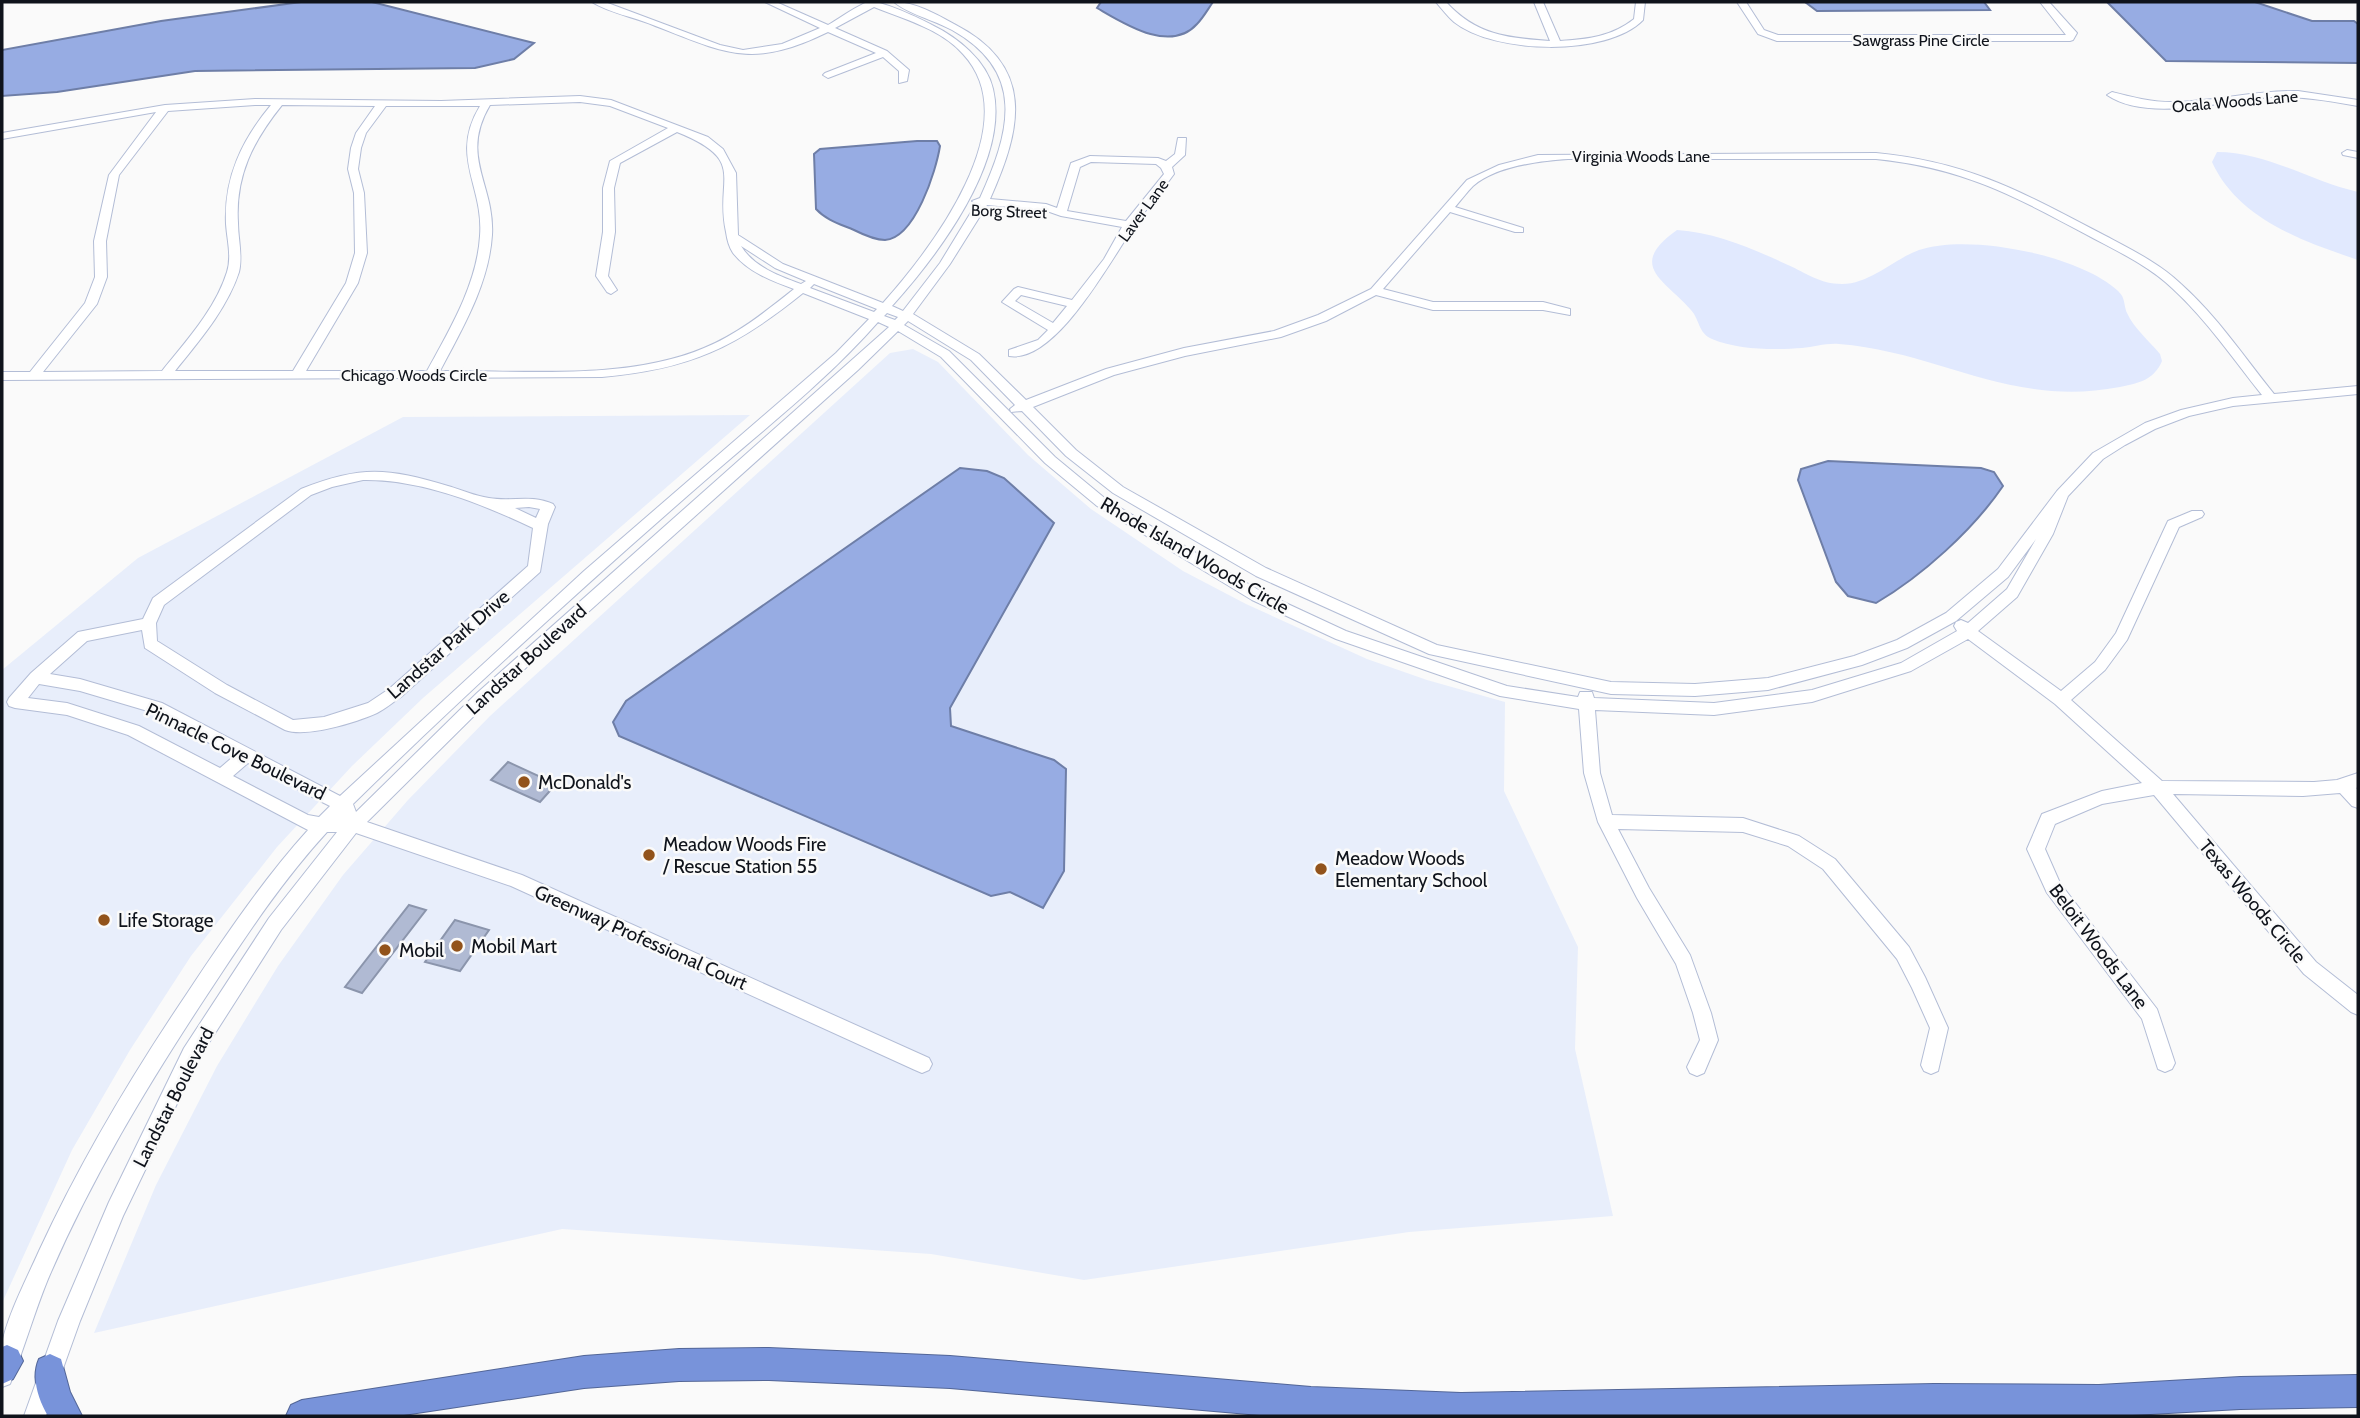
<svg xmlns="http://www.w3.org/2000/svg" width="2360" height="1418" viewBox="0 0 2360 1418" font-family="Cabin,sans-serif">
	<rect width="100%" height="100%" fill="#fafafa"/>
	<path fill="#e8eefb" d="M913,349L938,362L1028,455L1091,509L1183,571L1246,604L1367,659L1427,680L1505,702L1504,791L1578,947L1575,1049L1613,1216L1409,1232L1084,1280L931,1254L562,1229L94,1333L156,1185L217,1066L278,966L343,875L408,800L490,716L890,353Z
		M750,415L423,698L352,766L277,847L191,956L130,1050L72,1150L2,1303V670L138,558L403,417Z"/>
	<path fill="#e1e9fe" d="M2217,152C2267,152 2310,181 2358,192V260C2302,241 2238,219 2212,162Z
		M1677,230C1717,233 1751,248 1788,265C1806,273 1820,284 1842,284C1870,284 1894,259 1919,250C1969,233 2078,255 2117,290C2126,298 2123,303 2127,313C2133,327 2150,342 2160,354L2162,361C2154,380 2139,383 2120,387C2011,408 1940,352 1839,344C1826,343 1814,347 1802,348C1774,350 1738,350 1712,339C1698,333 1700,320 1691,310C1665,280 1626,266 1677,230Z"/>
	<path fill="#97ace3" stroke="#6e7ea7" stroke-width="2" d="M301,2H372L534,43L514,59L475,68L195,71L57,92L2,96V50L161,21Z
		M1101,2H1213C1208,9 1203,18 1197,24C1170,54 1123,23 1097,8Z
		M1805,2H1984L1990,10L1817,11Z
		M2107,2H2255L2312,21H2354L2358,24V63L2166,61Z
		M917,141H937L940,146C936,171 915,238 885,240C875,240 862,234 854,230C840,224 826,220 816,209L814,154L820,149Z
		M1828,461L1981,468L1994,472L2003,486C1973,530 1922,576 1876,603L1848,596L1836,582L1798,480L1801,469Z
		M960,468L987,471L1004,478L1054,523L950,708L951,726L1054,760L1066,769L1064,871L1043,908L1010,892L991,896L619,736L613,722L626,701Z"/>
	<path fill="#b0bad3" stroke="#8b95ac" stroke-width="2" d="M508,762L556,784L540,802L491,780Z
		M409,905L426,910L362,993L345,987Z
		M455,920L489,930L460,971L425,962Z"/>
	<g fill="none" stroke-linecap="round" stroke-linejoin="round">
		<defs>
			<path id="minor" d="M592,2H605L720,45L743,50L782,44L820,28L765,2H776L828,25C840,18 858,5 868,2C881,0 919,18 932,25C957,37 987,61 993,89C1010,161 937,256 892,306L903,311L940,263L976,204L972,201L980,198C1010,132 1027,72 952,30C934,20 908,14 894,2C915,2 936,14 954,24C1036,66 1022,128 990,199L1046,204L1057,208L1071,163L1090,156L1158,158L1166,161L1175,154L1178,138H1186L1185,155L1172,167L1174,174C1162,191 1147,208 1135,225C1111,259 1056,364 1009,356V350L1038,340L1048,330L1002,302L1014,289L1018,287L1072,300L1104,259L1122,227L1061,216L1044,210L987,205L950,264L913,314L979,354L1026,400L1106,369L1184,348L1274,331L1318,315L1371,289L1467,180L1499,165L1538,155L1876,153C1968,162 2020,191 2100,233C2128,248 2158,262 2181,284C2217,316 2244,357 2274,394L2358,386V394L2233,406L2189,416L2155,429L2125,445L2103,459L2068,496L2053,534L2017,597L1978,631L2061,691L2095,662L2116,633L2168,521L2192,511H2202L2204,514L2202,517L2179,527L2127,640L2105,670L2071,700L2162,781L2314,782L2337,780L2358,773V787L2356,788L2358,790V808L2352,806L2340,793L2303,796L2173,794L2316,962L2358,995V1015L2351,1012L2304,974L2154,795L2102,804L2055,824L2045,849L2060,883L2157,1009L2175,1063L2172,1069L2165,1072L2158,1069L2142,1019L2047,893L2027,849L2042,814L2102,791L2142,783L2055,704L1968,639L1911,671L1812,702L1714,715L1595,710L1600,773L1612,815L1743,818L1799,836L1835,859L1909,947L1925,977L1948,1028L1938,1071L1931,1074L1924,1071L1921,1065L1930,1028L1912,988L1897,959L1823,869L1788,846L1743,832L1618,829L1649,888L1690,955L1711,1013L1718,1040L1704,1073L1697,1076L1690,1073L1687,1067L1700,1040L1693,1013L1676,964L1637,898L1598,822L1584,773L1579,709L1500,696L1336,639L1252,600L1097,506L1045,463L941,357L898,331L858,370L489,701L367,822L522,875L929,1058L932,1064L929,1070L922,1073L915,1070L511,886L356,833L281,930L198,1060L123,1216L80,1321L46,1416H24L58,1321L109,1202L184,1048L269,918L337,832H327C281,882 244,939 207,995C147,1086 91,1179 48,1279C34,1313 24,1349 10,1384L2,1387C1,1374 0,1358 2,1345C6,1318 28,1276 39,1251C81,1160 132,1075 188,992C225,936 263,880 308,830L128,735L67,715L15,708L9,706L7,702L9,698L31,673L78,632L143,619L153,598L301,489C361,465 388,468 448,486C462,490 475,496 489,498C512,502 531,494 553,504L555,507L548,524L540,572L401,697C393,702 385,709 377,713C357,722 307,738 285,730L215,693L145,648L142,630L87,641L50,674L80,679L162,703L340,796L584,571L836,353L869,319L803,293C735,348 690,369 602,377L2,380V372H30L85,303L95,277L94,241L109,175L156,112L2,139V133L165,105L255,99L441,101L580,96L611,100L708,137L723,149L736,173L738,235L783,264L883,303C931,249 1028,124 963,54C941,29 904,19 874,7L835,28L887,51L909,70L907,81L899,83V71L883,57L828,78L823,75L825,73L876,53L828,32C752,69 727,54 653,25C634,17 609,13 592,2ZM580,102L610,106L668,128L610,161L603,188V232L596,276L607,292L611,294L617,290L608,276L615,232L614,188L620,163L677,132C749,161 714,178 726,232C727,239 729,247 733,253C748,272 772,281 794,289C765,312 738,334 704,348C626,381 523,370 440,371C462,329 489,284 492,235C495,184 459,157 490,105ZM255,105H271C242,140 224,177 226,224C227,240 232,256 227,272C215,310 186,341 162,371L43,372L97,304L107,277L106,241L119,175L168,111ZM282,105L375,106L356,133L351,148L348,169L354,193L355,253L346,283L293,371H175C199,341 227,309 239,272C243,256 238,239 238,223C235,176 253,141 282,105ZM386,106H480C449,157 484,185 480,236C477,284 450,329 427,371H306L358,283L367,253L364,193L358,169L361,148L366,133ZM1568,159H1876C1964,168 2014,196 2091,237C2119,252 2149,266 2172,288C2207,320 2233,359 2262,395L2233,398L2181,410L2145,423L2093,453L2057,491L1998,569L1946,613L1897,640L1854,656L1768,678L1695,684L1611,682L1437,645L1266,568L1123,487L1076,450L1033,407L1114,375L1185,356L1281,337L1326,321L1376,295L1433,310H1543L1570,315V309L1543,302H1433L1383,289L1450,212L1515,232H1523V228L1455,207C1461,200 1467,192 1473,186C1496,166 1539,161 1568,159ZM1091,162L1156,164L1161,168L1164,174L1126,221L1067,211L1080,167ZM741,246L775,268L806,281L801,284C779,276 754,267 741,246ZM814,284L877,309L874,312L810,288ZM1021,295L1067,306L1053,323L1015,301ZM887,313L898,317L895,320L884,316ZM908,321L971,360L1015,405L1010,409L1011,412L1022,411L1066,456L1113,493L1256,576L1429,654L1611,694L1695,696L1768,690L1862,665L1907,648L1956,621L2008,577L2036,539L2007,589L1968,623L1961,620L1956,622L1954,626L1957,631L1901,663L1812,690L1714,703L1594,698L1592,692H1580L1578,697L1507,686L1346,631L1262,592L1107,500L1055,457L949,351L904,325ZM878,322L889,327L477,693L356,812L353,804C460,699 572,597 685,498C750,440 821,387 878,322ZM363,480C421,479 482,504 533,528L528,566L389,689L368,703L324,717L293,720L227,685L157,641L156,623L164,605L311,495L332,487ZM529,507L540,509L536,518L515,508ZM39,684L80,691L151,712L234,756L220,768L139,726L67,703L28,698ZM248,763L322,802L330,806L319,817L308,815L233,776Z
				M1436,2H1446C1476,35 1507,38 1550,41L1534,2H1543L1560,41C1588,39 1611,37 1634,19L1636,2H1645L1643,20C1607,57 1494,54 1454,22C1448,17 1442,9 1436,2Z
				M1737,2H1746L1764,30L1778,35H2066L2040,2H2049L2077,33L2073,40L2070,41H1777L1758,34Z
				M2298,91L2358,100V106C2330,101 2301,96 2272,97C2226,100 2148,123 2107,95L2112,92C2132,97 2151,102 2172,102C2214,102 2255,90 2298,91Z
				M2347,150L2358,152V158L2343,155L2342,153Z"/>
			<path id="highway" d="M7,1345L18,1350L23,1361L13,1379L2,1384V1347Z
				M769,1348L950,1356L1311,1387L1461,1393L1934,1384L2099,1385L2240,1377L2358,1375V1407L2240,1409L2115,1416H1271L950,1388L769,1380L679,1381L584,1388L397,1416H286L291,1405L302,1400L584,1356L679,1349Z
				M50,1354L61,1359L70,1392L82,1416H48C38,1399 31,1378 39,1359Z"/>
		</defs>
		<use href="#minor" stroke="#b3bdd6" stroke-width="2"/>
		<use href="#highway" stroke="#536697" stroke-width="2"/>
		<use href="#minor" fill="#fff" fill-rule="evenodd"/>
		<use href="#highway" fill="#7893da" fill-rule="evenodd"/>
	</g>
	<g fill="#92531b" stroke="#fafafa" stroke-width="2.5">
		<circle cx="524" cy="782" r="7"/>
		<circle cx="649" cy="855" r="7"/>
		<circle cx="1321" cy="869" r="7"/>
		<circle cx="104" cy="920" r="7"/>
		<circle cx="457" cy="946" r="7"/>
		<circle cx="385" cy="950" r="7"/>
	</g>
	<g text-anchor="middle" stroke-width="5" stroke-linejoin="round" paint-order="stroke">
		<g font-size="16" fill="#0f131b" stroke="#fafafa">
			<text x="1921" y="46">Sawgrass Pine Circle</text>
			<text transform="translate(2235 101) rotate(-5)" y="6">Ocala Woods Lane</text>
			<text x="1641" y="162">Virginia Woods Lane</text>
			<text transform="translate(1143 210) rotate(-54)" y="6">Laver Lane</text>
			<text transform="translate(1009 211) rotate(2)" y="6">Borg Street</text>
			<text x="414" y="381">Chicago Woods Circle</text>
		</g>
		<g font-size="19" fill="#0f131b" stroke="#fafafa">
			<text transform="translate(1195 555) rotate(30)" y="7">Rhode Island Woods Circle</text>
			<text transform="translate(448 644) rotate(-41)" y="7">Landstar Park Drive</text>
			<text transform="translate(526 659) rotate(-42)" y="7">Landstar Boulevard</text>
			<text transform="translate(236 751) rotate(26)" y="7">Pinnacle Cove Boulevard</text>
			<text transform="translate(2253 901) rotate(50)" y="7">Texas Woods Circle</text>
			<text transform="translate(641 937) rotate(24)" y="7">Greenway Professional Court</text>
			<text transform="translate(2099 946) rotate(53)" y="7">Beloit Woods Lane</text>
			<text transform="translate(173 1097) rotate(-63)" y="7">Landstar Boulevard</text>
		</g>
		<g font-size="19" fill="#0f131b" stroke="#fafafa" text-anchor="start">
			<text x="538" y="789">McDonald's</text>
			<text x="663" y="851">Meadow Woods Fire<tspan x="663" dy="22">/ Rescue Station 55</tspan></text>
			<text x="1335" y="865">Meadow Woods<tspan x="1335" dy="22">Elementary School</tspan></text>
			<text x="118" y="927">Life Storage</text>
			<text x="471" y="953">Mobil Mart</text>
			<text x="399" y="957">Mobil</text>
		</g>
	</g>
	<rect width="2360" height="1418" fill="none" stroke="#0f131b" stroke-width="7"/>
</svg>
